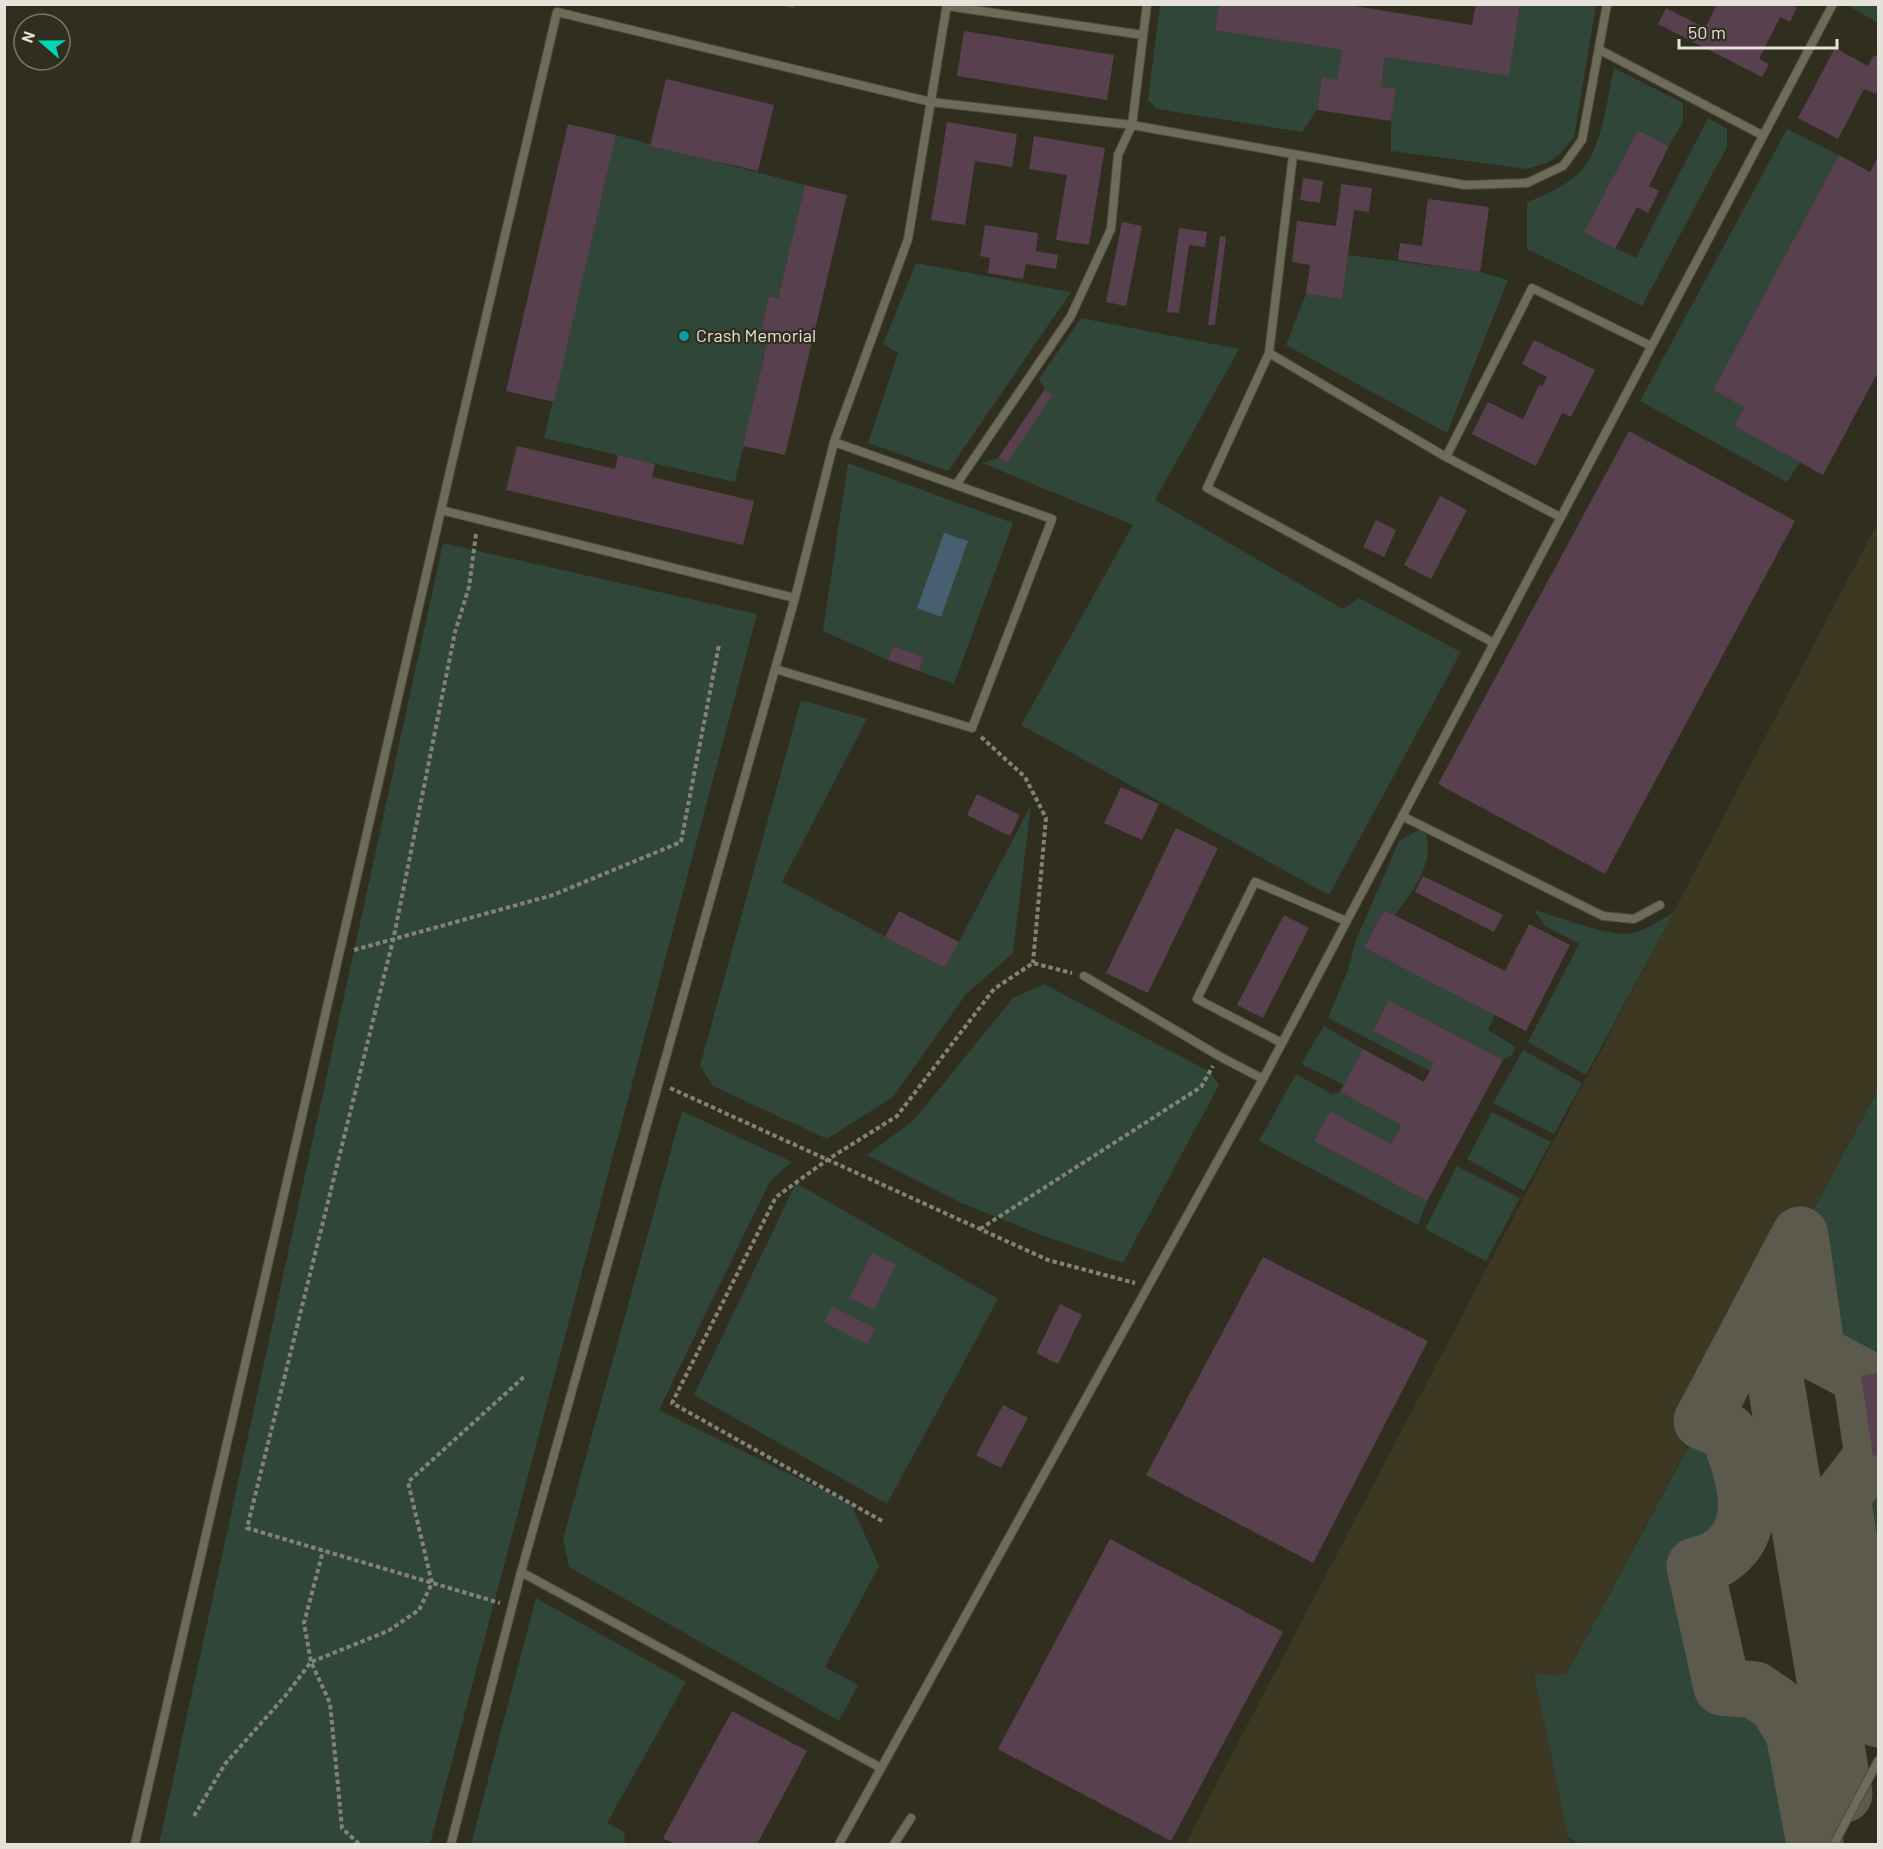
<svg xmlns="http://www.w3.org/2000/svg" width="1883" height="1849" viewBox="0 0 1883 1849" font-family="Barlow,sans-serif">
	<rect width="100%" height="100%" fill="#302e1f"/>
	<path fill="#3c3822" d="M1878,522V1088L1566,1675L1534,1674L1570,1844H1185Z"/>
	<path fill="#2f4639" d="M1160,5H1219L1216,30L1342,50L1337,80L1322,77L1317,110L1302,132L1157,109L1148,100Z
		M1520,5H1596L1574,137L1560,154L1547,163L1527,169L1391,151V121L1396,89L1381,86L1385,57L1508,76Z
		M1878,5V23L1847,5L1848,4Z
		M1614,68L1683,103V122L1669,146L1638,130L1584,232L1636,258L1708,118L1727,129V147L1642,306L1527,249V202C1548,194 1571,184 1585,166C1602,144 1608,95 1614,68Z
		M1787,129L1839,155L1713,390L1744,407L1734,426L1800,462L1787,482L1640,401Z
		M616,135L805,185L778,298L769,296L761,329L770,331L735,482L544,438Z
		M1348,255L1480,272L1508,280L1447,433L1286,345L1306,294L1342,299Z
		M916,263L1071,292L948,471L868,443L898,353L883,344Z
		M1081,318L1239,349L1155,500L1343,609L1359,598L1461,652L1329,895L1021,725L1133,525L982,463L998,458L1007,463L1053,395L1045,389L1039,379Z
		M848,463L1013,523L954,684L919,671L924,657L893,646L888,660L823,631Z
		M443,543L757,614L430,1844H159Z
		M801,700L867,719L782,882L945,968L1031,805L1013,953L966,994L893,1097L827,1139L713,1086L700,1066Z
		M1424,827C1437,861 1415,888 1395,915L1384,910L1364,948L1495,1015L1488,1030L1516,1047L1512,1055L1503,1060L1389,1000L1373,1031L1434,1063L1430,1071L1328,1018L1348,970L1356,940L1399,841Z
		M1534,910C1559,916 1609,938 1633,933C1648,929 1661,920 1674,912L1586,1075L1528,1042L1579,944L1545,926Z
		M1044,984L1210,1072L1219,1085L1123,1263L1052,1239L959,1202L867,1155L913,1121L1013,998Z
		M1324,1026L1363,1049L1344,1085L1301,1064Z
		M1523,1050L1582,1083L1554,1134L1493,1103Z
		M1296,1074L1332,1094L1340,1092L1401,1125L1391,1144L1330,1111L1314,1141L1427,1201L1418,1225L1259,1141Z
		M1878,1089V1373L1861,1376L1817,1353L1800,1235Z
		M682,1111L792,1162L770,1181L659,1410L851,1504L879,1566L825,1667L858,1685L839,1721L569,1567L563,1539Z
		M1492,1112L1551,1142L1524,1191L1467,1159Z
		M1457,1166L1520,1198L1486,1261L1425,1229Z
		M796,1183L998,1299L887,1504L694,1395Z
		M1702,1421L1728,1432C1744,1472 1763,1526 1721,1556C1714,1561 1703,1563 1696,1566L1722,1687L1755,1690L1777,1705L1794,1733L1812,1832L1809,1844H1579L1568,1837L1534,1674L1566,1675Z
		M1878,1455V1706L1874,1708L1842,1496L1873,1456Z
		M536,1598L686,1682L607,1823L624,1832L625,1844H471Z"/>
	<path fill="#476071" d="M944,533L968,541L941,617L917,608Z"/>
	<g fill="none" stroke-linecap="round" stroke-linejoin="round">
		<path stroke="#5c5a4d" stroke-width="57" d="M1763,1306L1844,1794
			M1815,1844L1794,1733L1777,1705L1755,1690L1722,1687L1695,1566C1704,1563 1715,1561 1721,1556C1763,1526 1744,1472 1728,1432L1702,1421L1800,1235L1817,1353L1861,1376L1873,1456L1842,1496L1874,1708L1878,1719"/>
	</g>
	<path fill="#59404e" d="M778,4H793V8Z
		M1219,4H1342L1472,25L1476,4H1520L1509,76L1385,57L1381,86L1396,89L1391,121L1317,110L1322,77L1337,80L1342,50L1215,30Z
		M1717,4H1789L1797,8L1790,22L1780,17L1759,59L1769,64L1762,77L1658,24L1666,8L1705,28Z
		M964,31L1114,55L1107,100L957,76Z
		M1835,48L1868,66L1874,55L1878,57V89L1876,94L1864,89L1838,139L1798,118Z
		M666,79L774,105L758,171L650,146Z
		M947,122L1017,134L1012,167L975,161L965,225L931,220Z
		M568,124L616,135L554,402L506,391Z
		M1638,130L1669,146L1649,186L1659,191L1648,213L1637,207L1615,249L1584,232Z
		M1034,136L1105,148L1089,245L1056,240L1067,175L1029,169Z
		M1839,155L1870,172L1878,157V372L1823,475L1734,426L1744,407L1713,390Z
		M1303,178L1323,181L1320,203L1300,200Z
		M1341,184L1372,188L1369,212L1354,210L1342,299L1306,294L1310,265L1292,262L1297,221L1336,226Z
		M805,185L847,195L785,455L743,446L770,331L761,329L769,296L778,298Z
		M1428,199L1489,207L1480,272L1398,260L1400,243L1422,246Z
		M1122,222L1142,226L1126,306L1106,302Z
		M985,225L1038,233L1036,251L1058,255L1056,269L1026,264L1023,279L988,273L990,258L980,256Z
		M1179,228L1207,232L1205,247L1189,245L1179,313L1167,312Z
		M1220,236L1226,237L1215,325H1208Z
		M1534,340L1595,370L1571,417L1562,413L1536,466L1472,434L1488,402L1523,419L1539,385L1542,387L1547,377L1522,364Z
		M1045,389L1053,395L1007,463L998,458Z
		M1629,431L1795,521L1605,874L1438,784Z
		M517,446L615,469L618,455L655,464L652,477L754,501L743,545L506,490Z
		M1440,496L1467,510L1431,579L1404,565Z
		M1376,520L1396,530L1384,557L1363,547Z
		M893,646L924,657L919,671L888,660Z
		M1121,787L1159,804L1142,840L1104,823Z
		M977,794L1020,815L1010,836L967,815Z
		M1176,828L1218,848L1148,993L1106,973Z
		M1423,876L1503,915L1494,932L1415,892Z
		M1384,910L1505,971L1529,924L1570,945L1526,1031L1364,948Z
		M899,911L959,942L945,968L885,937Z
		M1284,915L1309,928L1263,1018L1237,1005Z
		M1389,1000L1503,1060L1427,1201L1314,1141L1330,1111L1391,1144L1401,1125L1340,1092L1363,1049L1424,1082L1434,1063L1373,1031Z
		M872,1253L896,1265L874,1310L849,1298Z
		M1263,1257L1428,1341L1313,1563L1146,1475Z
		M1060,1304L1082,1315L1058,1364L1036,1353Z
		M832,1306L875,1328L867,1344L824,1322Z
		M1878,1373V1455L1873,1456L1861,1376Z
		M1003,1405L1028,1418L1001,1468L976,1455Z
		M1110,1539L1283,1632L1171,1841L998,1749Z
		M732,1711L807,1751L757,1844H675L663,1838Z"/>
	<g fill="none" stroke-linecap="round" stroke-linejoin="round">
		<defs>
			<path id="service" d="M947,6L1143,35
				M1600,50L1762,135
				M1293,155L1269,353L1446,457L1560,517
				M1269,353L1207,488L1494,643
				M1446,457L1532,288L1651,346
				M956,485L1071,316L1111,229L1118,155L1132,125L1147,4
				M795,598L441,510L557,12L931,102L1132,125L1465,185L1527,183L1563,166L1582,140L1607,4
				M775,669L972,728L1052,519L834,442
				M1402,816L1603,916L1634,919L1660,905
				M1084,976L1219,1056L1263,1079
				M1282,1043L1197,999L1255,882L1346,921
				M521,1572L881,1768
				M135,1844L441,510
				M451,1844L521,1572L795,598L834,442L908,239L947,4
				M839,1844L1263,1079L1833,4
				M894,1844L911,1818
				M1834,1844L1878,1761"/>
		</defs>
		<use href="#service" stroke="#4d4b3e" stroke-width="10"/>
		<path stroke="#848276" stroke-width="4" stroke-dasharray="4.5 3" stroke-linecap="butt" d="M476,534L469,587L455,632L394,936L247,1528L500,1603
			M981,737L1025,777L1046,818L1033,963
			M354,950L553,895L681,842L719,645
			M670,1088L1048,1260L1135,1283
			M980,1229L1201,1087L1213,1066
			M882,1521L672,1403L776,1197L827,1160L897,1116L994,989L1033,963L1072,973
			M194,1816L225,1764L286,1695L311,1662L304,1623L323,1551
			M359,1844L342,1828L330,1703L311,1662L388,1631L419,1610L432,1583L408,1482L526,1375"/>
		<use href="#service" stroke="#6d6b5a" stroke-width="8"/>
	</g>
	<circle fill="#0f9aa8" stroke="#302e1f" stroke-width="2" cx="684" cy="336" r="6"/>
	<g text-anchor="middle" stroke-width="4.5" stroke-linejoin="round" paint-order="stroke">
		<g font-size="18" fill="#e4e2d9" stroke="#302e1f" text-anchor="start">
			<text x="696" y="342">Crash Memorial</text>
		</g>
	</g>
	<rect width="1883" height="1849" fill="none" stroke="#e4e2d9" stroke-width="12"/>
	<g transform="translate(42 42) rotate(290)"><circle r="28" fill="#302e1f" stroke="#787669" stroke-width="1.5"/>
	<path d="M0-4.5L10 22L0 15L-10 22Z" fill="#00d5b7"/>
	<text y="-9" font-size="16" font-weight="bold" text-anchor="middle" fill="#e4e2d9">N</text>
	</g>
	<path d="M1679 39v9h158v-9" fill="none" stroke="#e4e2d9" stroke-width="3"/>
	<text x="1688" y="39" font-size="18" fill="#e4e2d9" stroke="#302e1f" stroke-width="4.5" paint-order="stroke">50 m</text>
</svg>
